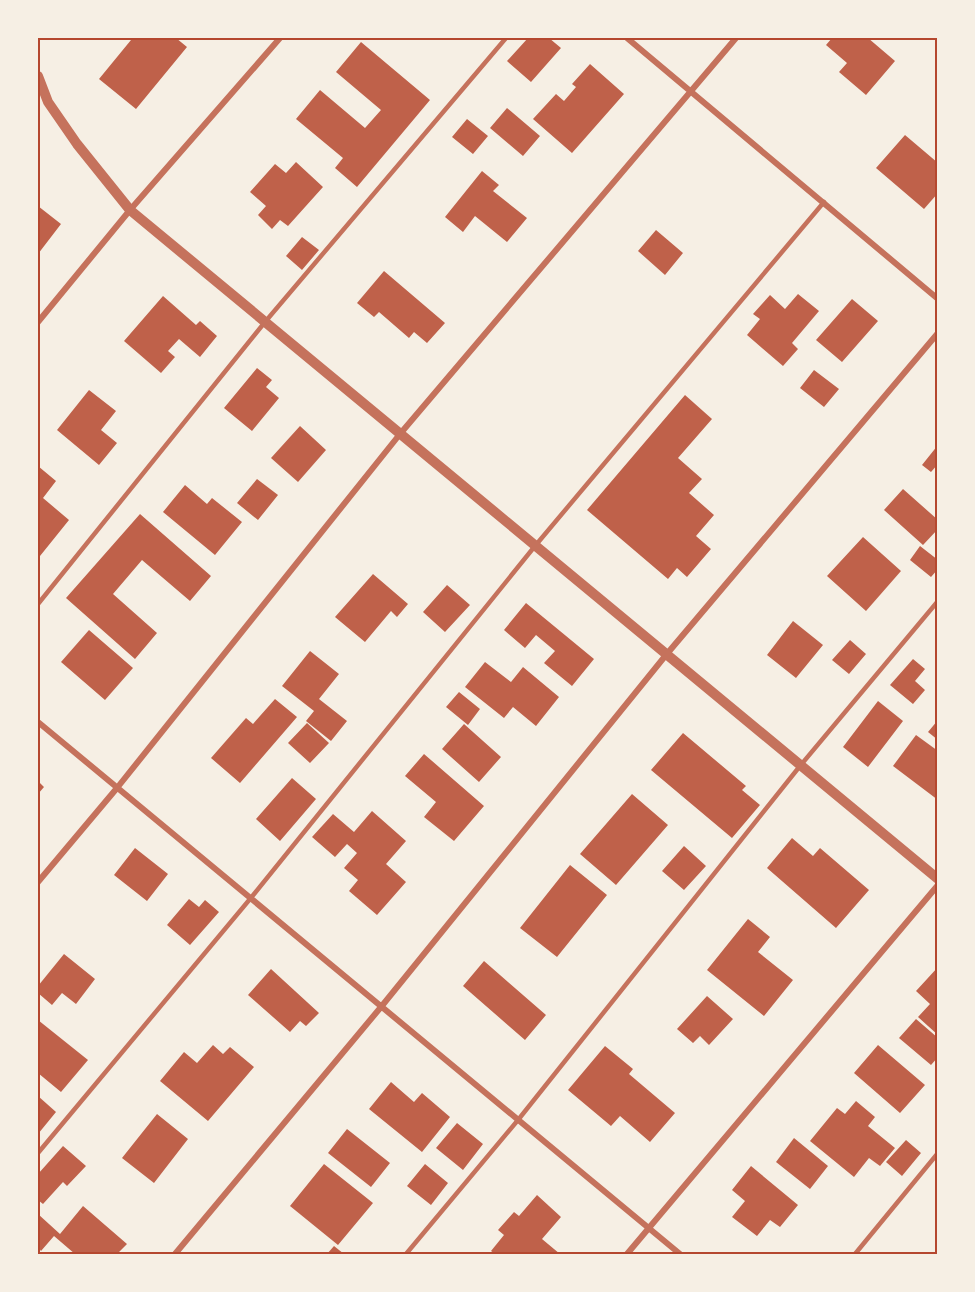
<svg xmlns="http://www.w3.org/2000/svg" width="975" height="1292" viewBox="0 0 975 1292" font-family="'Space Grotesk',sans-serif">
	<rect width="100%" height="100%" fill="#f6efe4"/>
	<path fill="#bf614a" d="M127,38H176L187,47L136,109L99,79L131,40Z
		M528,38H549L561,48L531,82L507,61Z
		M832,38H868L895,61L866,95L839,72L847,63L826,45Z
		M361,42L430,100L357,187L335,168L343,158L296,119L320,90L365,128L381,110L336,72Z
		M590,64L624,94L572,153L533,119L556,94L564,101L576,87L572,84Z
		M507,108L540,136L523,156L490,128Z
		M467,119L488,136L473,154L452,137Z
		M905,135L938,163V193L924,209L876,168Z
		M296,162L323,187L288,226L280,220L272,229L258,215L266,206L250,192L275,164L286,173Z
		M482,171L499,185L493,191L527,218L507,242L475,216L463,232L445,217Z
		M38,206L61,224L38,254Z
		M656,230L683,253L665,275L638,251Z
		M302,237L319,250L302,270L286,256Z
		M384,271L445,323L427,343L414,332L409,338L379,312L374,317L357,303Z
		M798,294L819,311L792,343L798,349L783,366L747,335L760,319L753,314L770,295L785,309Z
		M163,296L196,325L200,321L217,336L200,357L179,339L168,351L175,357L161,373L124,341Z
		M852,299L878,321L842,362L816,340Z
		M257,368L272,380L266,387L279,398L252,431L224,408Z
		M814,370L839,389L824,407L800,388Z
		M89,390L116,411L101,430L117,443L99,465L57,430Z
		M685,395L712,419L678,458L702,479L689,493L714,515L696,536L711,549L687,577L677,568L668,579L587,510Z
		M300,426L326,450L298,482L271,458Z
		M938,445V464L931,472L922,465Z
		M38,466L56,481L43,498L69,520L40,556L38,553Z
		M257,479L278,495L258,520L237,503Z
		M185,485L207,504L212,498L242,522L215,555L163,512Z
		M903,489L938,520V529L923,545L884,510Z
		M140,514L211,576L190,601L142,560L113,594L157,633L135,659L66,598Z
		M863,537L901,571L866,611L827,576Z
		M920,546L938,560V569L931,577L910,560Z
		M373,574L408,604L397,617L391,611L365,642L335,617Z
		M447,585L470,605L445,632L423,612Z
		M526,603L594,659L572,686L544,663L555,651L536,635L525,648L504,630Z
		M793,621L823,645L796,678L767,655Z
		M89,630L133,668L105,700L61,662Z
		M850,640L866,654L849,674L832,660Z
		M310,651L339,674L319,699L347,721L331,741L306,721L314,711L282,686Z
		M913,659L925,669L915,681L925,690L913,704L890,685Z
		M485,662L511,682L523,667L559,697L536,726L513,707L504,718L465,687Z
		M459,692L480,709L468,725L446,707Z
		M275,699L297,717L240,783L211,758L246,718L253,724Z
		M878,701L903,721L868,767L843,747Z
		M938,720V740L928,732Z
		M307,723L329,743L310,763L288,743Z
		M464,724L501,757L479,782L442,749Z
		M683,733L746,786L742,790L760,805L732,838L651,770Z
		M916,735L938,751V800L893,766Z
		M424,754L484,806L454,841L424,817L436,802L405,776Z
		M292,778L316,799L280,841L256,819Z
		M38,781L44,787L38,794Z
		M632,794L668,825L616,885L580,854Z
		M372,811L406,841L386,864L406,882L377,915L349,891L358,880L344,868L357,853L347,844L335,857L312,837L333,814L354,832Z
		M792,838L813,856L820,848L869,890L836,928L767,868Z
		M684,846L706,866L684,890L662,871Z
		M135,848L168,874L147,901L114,875Z
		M570,865L607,895L557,957L520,928Z
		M189,899L199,907L205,900L219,912L190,945L167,925Z
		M748,919L770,937L758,952L793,980L764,1016L707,970Z
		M64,954L95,979L76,1004L62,993L52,1005L38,993V986Z
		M484,961L546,1015L525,1040L463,986Z
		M938,967V1035L918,1017L930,1004L916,991Z
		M271,969L319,1013L306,1026L300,1021L290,1032L248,995Z
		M707,996L733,1019L709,1045L700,1036L693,1043L677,1029Z
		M916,1019L938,1038V1057L931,1065L899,1038Z
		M38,1020L88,1060L61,1092L38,1073Z
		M213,1045L223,1054L230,1047L254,1067L208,1121L160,1081L184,1052L197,1063Z
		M878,1045L925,1085L900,1113L854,1073Z
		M605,1046L633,1069L629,1074L675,1113L650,1142L620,1116L611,1126L568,1090Z
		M391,1082L414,1102L422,1093L450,1117L422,1152L369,1109Z
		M38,1096L56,1112L38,1134Z
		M856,1101L875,1117L868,1126L895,1148L880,1166L869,1158L854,1177L810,1141L837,1108L845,1114Z
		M157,1114L188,1139L154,1183L122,1158Z
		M457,1123L483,1144L463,1170L436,1148Z
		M347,1129L390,1163L371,1187L328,1153Z
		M794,1138L828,1166L810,1189L776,1162Z
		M906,1140L921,1153L902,1176L886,1162Z
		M63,1146L86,1166L67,1186L63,1182L43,1204L38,1200V1174Z
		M324,1164L373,1203L338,1245L290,1206Z
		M425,1164L448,1183L431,1205L407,1186Z
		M751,1166L798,1205L780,1227L770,1220L757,1236L732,1217L745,1201L732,1190Z
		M537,1195L561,1217L542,1239L560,1254H495L491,1251L504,1235L498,1230L514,1212L519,1216Z
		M83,1206L127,1244L117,1254H75L54,1236L41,1251L38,1247V1214L60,1234Z
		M334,1246L344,1254H327Z"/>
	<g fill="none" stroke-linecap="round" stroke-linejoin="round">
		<path stroke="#c5725c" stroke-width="4.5" d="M38,604L265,322L506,38
			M38,1153L250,899L535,546L824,202
			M406,1254L518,1120L800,766L938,601
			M855,1254L938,1153"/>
		<path stroke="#c5725c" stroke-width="6" d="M627,38L938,299
			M38,322L130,210L280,38
			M38,722L680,1254
			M38,882L117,788L400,434L736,38
			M175,1254L381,1007L666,655L938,333
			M627,1254L938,885"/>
		<path stroke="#c5725c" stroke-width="10" d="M38,76L48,102L77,144L130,210L938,879"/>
	</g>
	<rect width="975" height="1292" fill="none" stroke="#f6efe4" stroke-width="78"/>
	<rect x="39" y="39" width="897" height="1214" fill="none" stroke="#b5482f" stroke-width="2"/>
</svg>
